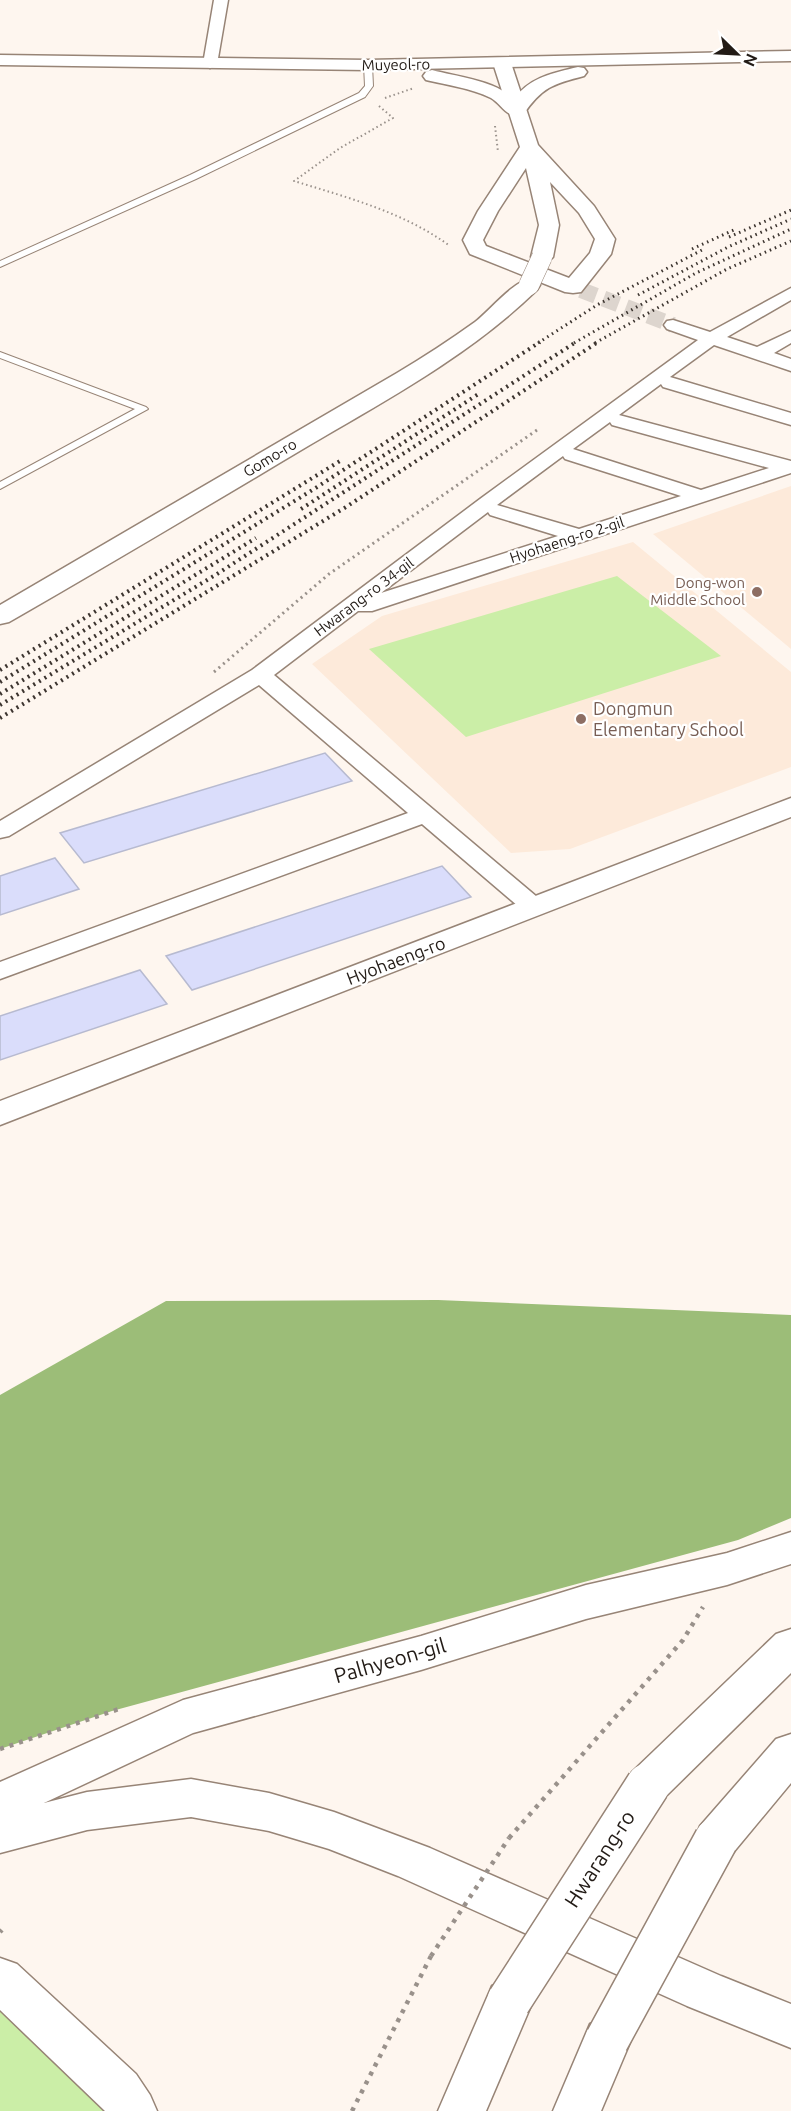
<svg xmlns="http://www.w3.org/2000/svg" width="791" height="2111" viewBox="0 0 791 2111" font-family="Ubuntu,sans-serif">
	<rect width="100%" height="100%" fill="#fef6ef"/>
	<path fill="#fdeada" d="M791,486V649L653,534Z
		M633,542L791,672V767L570,849L511,853L312,664L382,616Z"/>
	<path fill="#cbeea7" d="M617,576L721,656L466,737L369,649Z
		M0,1994L116,2111H0Z"/>
	<path fill="#9cbd78" d="M438,1300L791,1315V1518L738,1540L112,1711L0,1749V1395L166,1301Z"/>
	<path fill="#daddfb" stroke="#b7bad0" stroke-width="1.5" d="M325,753L352,781L84,863L60,833Z
		M55,858L79,889L0,915V876Z
		M442,866L471,897L192,990L166,956Z
		M140,970L167,1004L0,1060V1016Z"/>
	<g fill="none" stroke-linecap="round" stroke-linejoin="round">
		<path stroke="#ddd5ce" stroke-width="16" stroke-dasharray="16 8" stroke-linecap="butt" d="M581,290L673,325"/>
		<defs>
			<path id="service" d="M368,63L372,65L373,86L365,97L196,179L0,267V261L190,175L359,93L365,86L364,65Z
				M0,352L146,407L148,409L0,489V482L135,409L0,358Z"/>
			<path id="minor" d="M214,0H228L217,64L210,68L203,64Z
				M791,288V300L727,337L757,347L791,331V343L774,353L791,359V371L714,345L670,377L791,413V425L663,387L661,384L619,415L791,461V473L372,611H358L274,675L543,902L547,907L543,912L534,915L525,912L422,824L0,979V962L408,813L259,685L9,836L0,838V821L252,670L480,499L698,340L667,329L664,325L667,321L673,320L710,332ZM610,422L612,425L769,468L701,490L573,449ZM563,456L565,459L681,496L579,529L497,505ZM488,512L490,515L558,536L381,593Z"/>
			<path id="tertiary" d="M791,1532V1564L727,1585L586,1619L421,1670L193,1733L44,1803L87,1792L191,1779L269,1793L334,1812L430,1848L721,1976L791,2004V2048L687,2006L398,1876L329,1849L269,1831L191,1817L87,1830L0,1853V1782L183,1700L421,1636L586,1585L727,1553Z"/>
			<path id="secondary" d="M502,58L508,59L511,63L538,145L594,206L615,239L611,254L581,292L573,293L565,292L470,254L463,240L478,211L520,147L493,63L496,59ZM526,168L539,225L531,257L535,261L542,263L549,261L553,257L559,225L550,182L579,213L595,239L590,253L569,278L486,246L483,240L498,211Z
				M529,279L537,280L540,285L537,290C470,355 388,399 308,446C209,505 110,564 9,622L0,624V605L397,373C424,357 450,340 475,322C490,310 512,283 529,279Z
				M791,798V817L0,1125V1101Z"/>
			<path id="primary" d="M791,51V61L368,70L0,65V55L368,60Z
				M578,67L584,68L587,72L584,76C553,84 542,87 523,115C506,119 503,105 491,98C471,88 447,85 426,80L423,76L426,72L432,70C458,77 494,80 514,99C530,77 553,73 578,67Z
				M791,1629V1673L664,1798L648,1804L632,1798L626,1785L632,1772L776,1634Z
				M791,1734V1783L732,1854L716,1859L700,1854L694,1840L700,1826L776,1739Z
				M0,1958L17,1964L136,2074L150,2095L157,2111H105L0,2010Z
				M509,1979L526,1986L533,2001L486,2111H438L492,1986Z
				M607,2018L624,2024L631,2040L601,2111H553L590,2024Z"/>
		</defs>
		<use href="#service" stroke="#978476" stroke-width="2"/>
		<use href="#minor" stroke="#978476" stroke-width="3"/>
		<use href="#tertiary" stroke="#978476" stroke-width="3"/>
		<use href="#secondary" stroke="#978476" stroke-width="3"/>
		<use href="#primary" stroke="#978476" stroke-width="3"/>
		<path stroke="#99918b" stroke-width="2" stroke-dasharray="1.5 3" stroke-linecap="butt" d="M385,98L414,88
			M379,106L393,118L340,148L294,181C349,198 403,212 450,246
			M495,126L498,152"/>
		<path stroke="#99918b" stroke-width="3" stroke-dasharray="2 4" stroke-linecap="butt" d="M214,672L329,574L537,430"/>
		<path stroke="#99918b" stroke-width="4.5" stroke-dasharray="4 6" stroke-linecap="butt" d="M0,1749L119,1709
			M509,1838L683,1640L703,1607
			M0,1932L2,1930
			M352,2111L431,1956"/>
		<use href="#service" fill="#fff" fill-rule="evenodd"/>
		<use href="#minor" fill="#fff" fill-rule="evenodd"/>
		<use href="#tertiary" fill="#fff" fill-rule="evenodd"/>
		<use href="#secondary" fill="#fff" fill-rule="evenodd"/>
		<use href="#primary" fill="#fff" fill-rule="evenodd"/>
		<path stroke="#3c342f" stroke-width="3" stroke-dasharray="1.5 4" stroke-linecap="butt" d="M729,237L791,210
			M692,249L736,229
			M638,295L728,247L791,219
			M538,343L597,305L702,250
			M574,343L696,273L791,229
			M595,343L727,269L791,241"/>
		<path stroke="#3c342f" stroke-width="4" stroke-dasharray="2 4.5" stroke-linecap="butt" d="M301,509L480,393
			M0,670L340,461
			M0,682L314,489L540,342
			M0,694L256,538
			M0,705L217,574L576,342
			M0,718L346,507L598,342"/>
		<defs>
			<path id="secondary-bridge" d="M529,285L542,257"/>
			<path id="primary-bridge" d="M509,2001L648,1785
				M607,2040L716,1840"/>
		</defs>
		<use href="#secondary-bridge" stroke="#978476" stroke-width="21" stroke-linecap="butt"/>
		<use href="#primary-bridge" stroke="#978476" stroke-width="46" stroke-linecap="butt"/>
		<path stroke="#99918b" stroke-width="4.5" stroke-dasharray="4 6" stroke-linecap="butt" d="M431,1956L509,1838"/>
		<use href="#secondary-bridge" stroke="#fff" stroke-width="20"/>
		<use href="#primary-bridge" stroke="#fff" stroke-width="43"/>
	</g>
	<g fill="#8d6e63" stroke="#fff" stroke-width="2">
		<circle cx="757" cy="592" r="6"/>
		<circle cx="581" cy="719" r="6"/>
	</g>
	<g text-anchor="middle" stroke-width="4.5" stroke-linejoin="round" paint-order="stroke">
		<g font-size="15" fill="#221b16" stroke="#fff">
			<text transform="translate(396 65) rotate(-1)" y="5">Muyeol-ro</text>
			<text transform="translate(270 458) rotate(-31)" y="5">Gomo-ro</text>
			<text transform="translate(567 540) rotate(-18)" y="5">Hyohaeng-ro 2-gil</text>
			<text transform="translate(364 597) rotate(-37)" y="5">Hwarang-ro 34-gil</text>
		</g>
		<g font-size="15" fill="#785e54" stroke="#fff" text-anchor="end">
			<text x="745" y="588">Dong-won<tspan x="745" dy="17">Middle School</tspan></text>
		</g>
		<g font-size="18" fill="#785e54" stroke="#fff" text-anchor="start">
			<text x="593" y="715">Dongmun<tspan x="593" dy="21">Elementary School</tspan></text>
		</g>
		<g font-size="18" fill="#221b16" stroke="#fff">
			<text transform="translate(396 961) rotate(-21)" y="6">Hyohaeng-ro</text>
		</g>
		<g font-size="21" fill="#221b16" stroke="#fff">
			<text transform="translate(390 1661) rotate(-16)" y="7">Palhyeon-gil</text>
			<text transform="translate(600 1859) rotate(-57)" y="7">Hwarang-ro</text>
		</g>
	</g>
	<g transform="translate(737 54) rotate(114)" stroke="#ffffff" stroke-width="4.5" paint-order="stroke">
	<path d="M0-4.5L10 22L0 15L-10 22Z" fill="#221b16"/>
	<text y="-9" font-size="16" font-weight="bold" text-anchor="middle" fill="#221b16">N</text>
	</g>
</svg>
